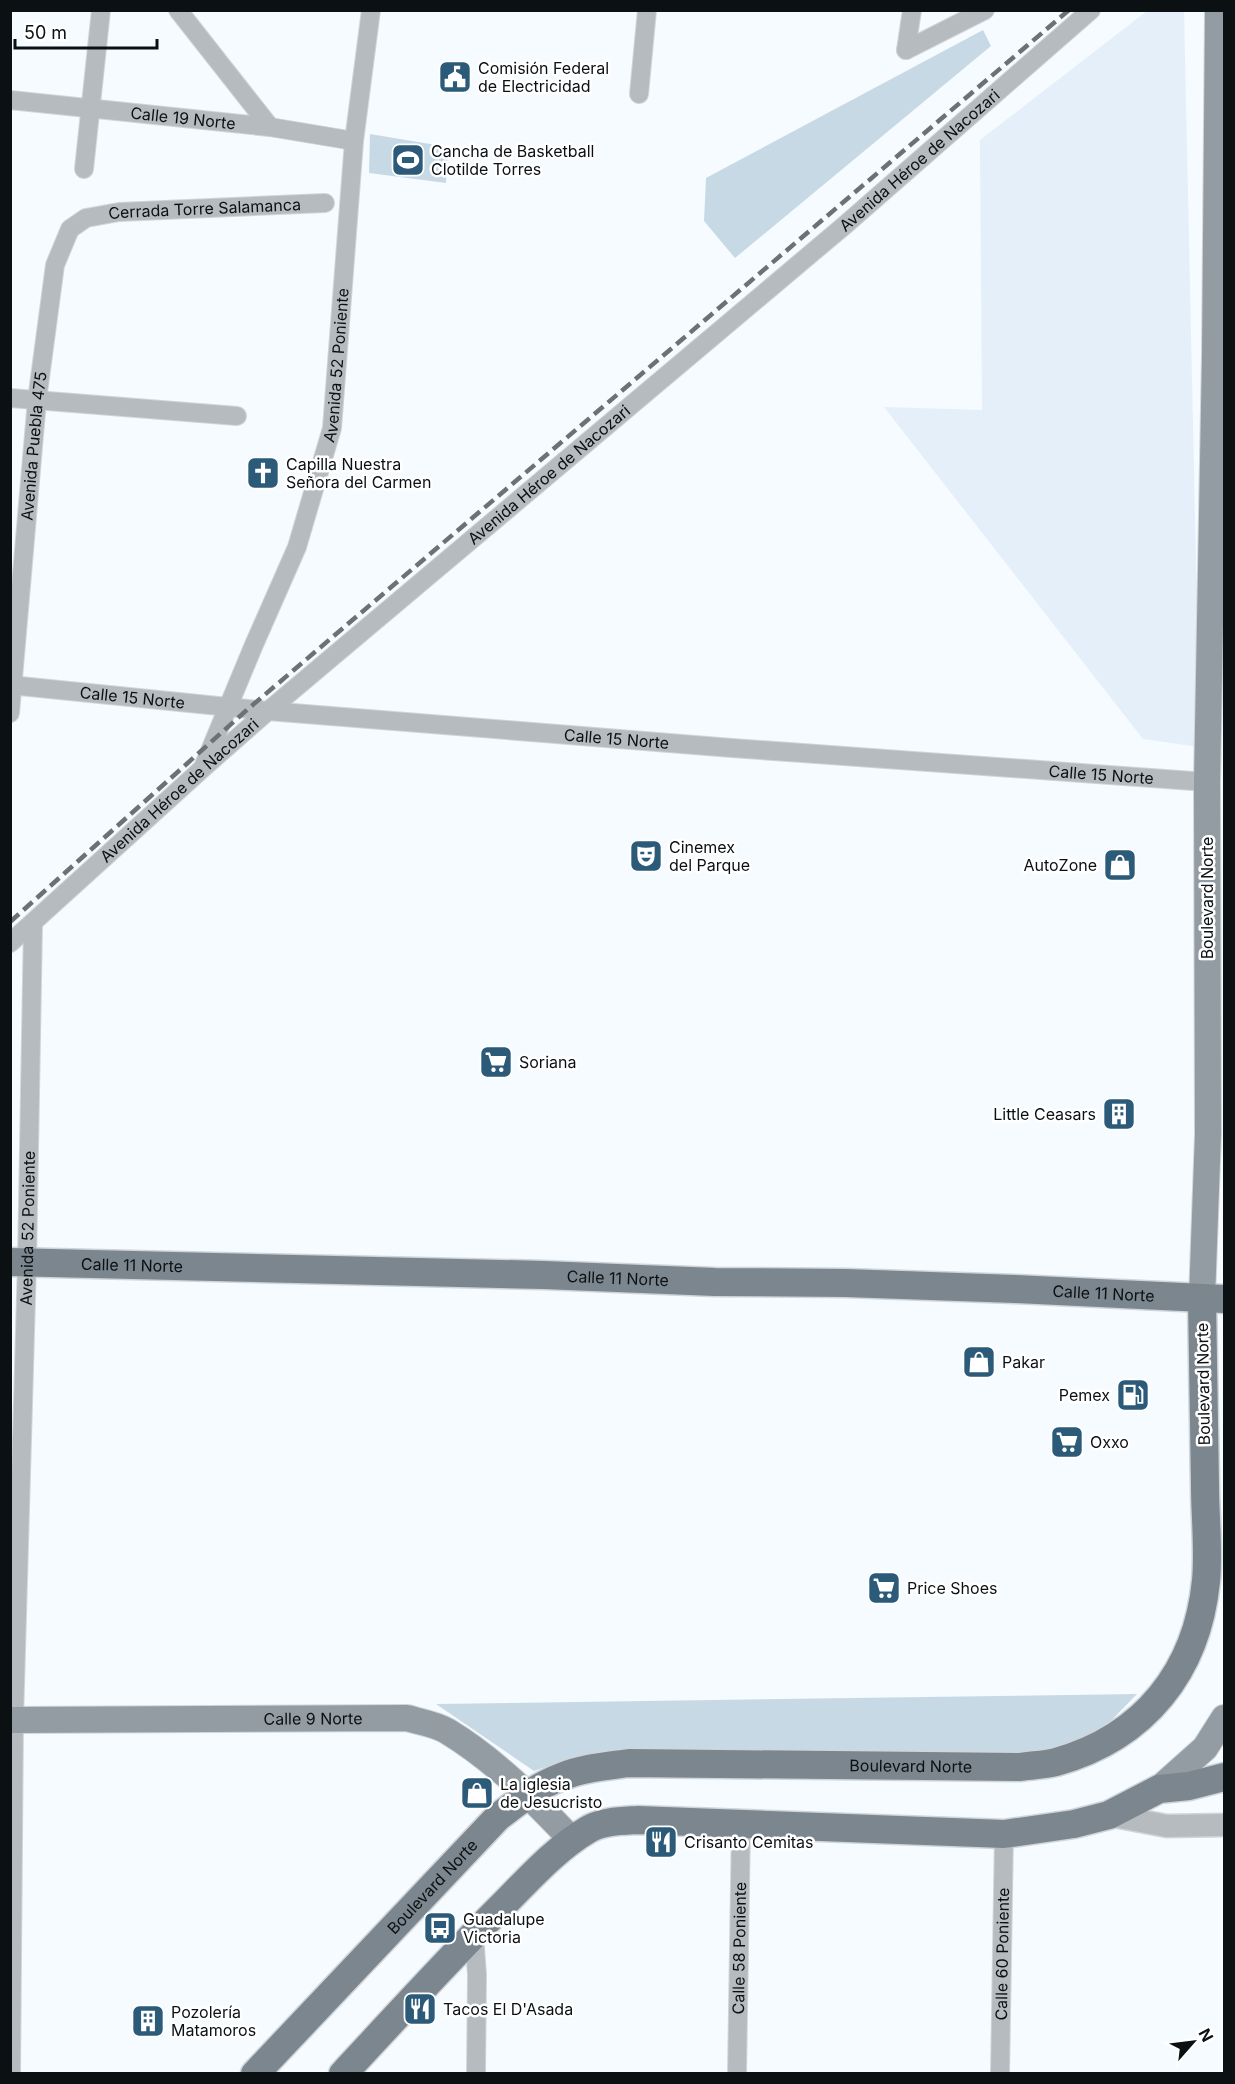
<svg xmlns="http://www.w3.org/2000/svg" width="1235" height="2084" viewBox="0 0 1235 2084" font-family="Inter,sans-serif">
	<rect width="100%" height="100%" fill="#f5fbff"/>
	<path fill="#e4eff9" d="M1147,11H1184L1200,747L1143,739L884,407L982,410L980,140Z"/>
	<path fill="#c8d9e6" d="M983,30L991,46L735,258L704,221L706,178Z
		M370,134L448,147L446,183L369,173Z
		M1137,1694L1105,1727L1070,1745L1019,1756L638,1753L568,1759L534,1771L436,1704Z"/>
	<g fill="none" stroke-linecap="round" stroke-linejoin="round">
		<defs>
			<g id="minor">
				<path d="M178,10L270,127"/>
				<path d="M906,50L985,10"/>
				<path d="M906,50L912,10"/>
				<path d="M639,94L647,10"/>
				<path id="s1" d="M10,100L270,127L354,141"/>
				<path d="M84,169L101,10"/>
				<path d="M10,398L237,416"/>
				<path id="s2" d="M10,685L268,711L732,748L1207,782"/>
				<path id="s3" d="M10,713L37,400L55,265L70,229L86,218L119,212L325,203"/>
				<path id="s4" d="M204,765L253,647L297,547L332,428L354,141L371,10"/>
				<path id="s5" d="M10,943L203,768L268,711L845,225L1091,10"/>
				<path d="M474,1934L477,1975L476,2074"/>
				<path id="s6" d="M11,2074L14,1720L27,1262L33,924"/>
				<path id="s7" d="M737,2074L741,1824"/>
				<path id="s8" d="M1000,2074L1004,1834"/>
			</g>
			<path id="tertiary" d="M1109,1815L1167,1826L1224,1825"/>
			<g id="secondary">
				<path d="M1202,1298L1208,1134L1207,782L1215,355L1218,10"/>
				<path id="s9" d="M10,1720L407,1718C420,1722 436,1724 447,1731C495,1760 534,1800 572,1840"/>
				<path d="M1159,1789L1205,1748L1224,1718"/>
			</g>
			<g id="primary">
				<path id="s10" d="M10,1262L544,1275L715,1282L846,1283L1015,1289L1224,1299"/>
				<path id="s11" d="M255,2074L498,1817C518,1802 537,1786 561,1777C582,1768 607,1766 629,1763L1020,1767C1032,1765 1045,1765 1056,1762C1145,1737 1197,1671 1206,1581C1209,1550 1205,1517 1205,1485C1204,1423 1203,1361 1202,1298"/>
				<path d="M343,2074C395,2018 446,1962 500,1908C528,1880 555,1849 589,1829C604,1821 621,1821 638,1820L1004,1834L1074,1824L1109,1815L1159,1789L1189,1786L1224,1777"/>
			</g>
		</defs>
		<use href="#minor" stroke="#d0d5d9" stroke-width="20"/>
		<use href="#tertiary" stroke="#d0d5d9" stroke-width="25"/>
		<use href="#secondary" stroke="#d0d5d9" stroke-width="28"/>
		<use href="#primary" stroke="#d0d5d9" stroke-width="31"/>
		<use href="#minor" stroke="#b5bbbf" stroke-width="18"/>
		<use href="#tertiary" stroke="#b5bbbf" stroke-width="22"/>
		<use href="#secondary" stroke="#939ca2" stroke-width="26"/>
		<use href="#primary" stroke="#7b868e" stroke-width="28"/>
		<path stroke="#6c7175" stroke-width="4.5" stroke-dasharray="12 6" stroke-linecap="butt" d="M10,922L248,709L1069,10"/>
	</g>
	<defs>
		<symbol id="civic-square" viewBox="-11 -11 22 22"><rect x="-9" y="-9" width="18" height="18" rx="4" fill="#2c5a79" stroke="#fff"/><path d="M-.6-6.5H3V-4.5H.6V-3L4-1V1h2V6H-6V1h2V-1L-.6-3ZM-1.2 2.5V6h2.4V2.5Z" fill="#fff"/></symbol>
		<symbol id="stadium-square" viewBox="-11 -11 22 22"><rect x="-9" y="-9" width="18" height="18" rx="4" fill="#2c5a79" stroke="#fff"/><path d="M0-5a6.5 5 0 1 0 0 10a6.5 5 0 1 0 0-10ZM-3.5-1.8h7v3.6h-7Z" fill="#fff"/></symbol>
		<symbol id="church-square" viewBox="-11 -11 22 22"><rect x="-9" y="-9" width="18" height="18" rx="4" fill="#2c5a79" stroke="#fff"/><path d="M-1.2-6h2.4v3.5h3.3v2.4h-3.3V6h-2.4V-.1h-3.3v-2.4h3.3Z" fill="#fff"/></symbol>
		<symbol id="theatre-square" viewBox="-11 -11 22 22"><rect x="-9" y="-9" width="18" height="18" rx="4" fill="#2c5a79" stroke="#fff"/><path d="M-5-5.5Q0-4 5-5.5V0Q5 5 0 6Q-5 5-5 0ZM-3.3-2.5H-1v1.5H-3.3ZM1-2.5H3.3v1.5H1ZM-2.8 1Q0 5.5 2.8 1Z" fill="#fff"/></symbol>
		<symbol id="shop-square" viewBox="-11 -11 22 22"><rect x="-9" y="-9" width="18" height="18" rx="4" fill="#2c5a79" stroke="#fff"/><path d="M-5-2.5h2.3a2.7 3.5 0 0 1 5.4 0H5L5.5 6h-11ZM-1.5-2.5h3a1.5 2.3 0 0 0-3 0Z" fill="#fff"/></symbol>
		<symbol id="supermarket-square" viewBox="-11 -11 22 22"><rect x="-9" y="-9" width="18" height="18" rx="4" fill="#2c5a79" stroke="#fff"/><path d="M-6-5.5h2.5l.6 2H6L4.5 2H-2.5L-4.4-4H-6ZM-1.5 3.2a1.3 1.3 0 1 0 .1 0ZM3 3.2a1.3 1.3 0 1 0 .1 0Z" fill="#fff"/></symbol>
		<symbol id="building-square" viewBox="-11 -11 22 22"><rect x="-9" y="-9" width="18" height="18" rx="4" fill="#2c5a79" stroke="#fff"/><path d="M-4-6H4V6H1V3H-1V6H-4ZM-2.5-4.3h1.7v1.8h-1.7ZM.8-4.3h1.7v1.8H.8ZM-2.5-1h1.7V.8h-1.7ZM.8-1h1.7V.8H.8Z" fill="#fff"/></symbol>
		<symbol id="fuel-square" viewBox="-11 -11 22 22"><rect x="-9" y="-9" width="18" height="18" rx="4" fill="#2c5a79" stroke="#fff"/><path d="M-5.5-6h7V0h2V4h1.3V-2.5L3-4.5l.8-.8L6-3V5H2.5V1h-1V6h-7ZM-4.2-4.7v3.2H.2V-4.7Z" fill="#fff"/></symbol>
		<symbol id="restaurant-square" viewBox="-11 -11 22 22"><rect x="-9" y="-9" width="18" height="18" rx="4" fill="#2c5a79" stroke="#fff"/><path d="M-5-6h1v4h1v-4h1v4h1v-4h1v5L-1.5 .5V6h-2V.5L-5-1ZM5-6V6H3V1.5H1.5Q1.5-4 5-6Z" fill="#fff"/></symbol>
		<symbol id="bus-square" viewBox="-11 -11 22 22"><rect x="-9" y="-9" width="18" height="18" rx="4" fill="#2c5a79" stroke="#fff"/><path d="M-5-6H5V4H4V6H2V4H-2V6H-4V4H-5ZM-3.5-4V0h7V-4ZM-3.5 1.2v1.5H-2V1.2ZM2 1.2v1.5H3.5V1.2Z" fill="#fff"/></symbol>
	</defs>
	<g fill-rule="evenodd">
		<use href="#civic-square" x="436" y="58" width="38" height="38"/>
		<use href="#stadium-square" x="389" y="141" width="38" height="38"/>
		<use href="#church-square" x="244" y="454" width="38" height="38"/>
		<use href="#theatre-square" x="627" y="837" width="38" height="38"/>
		<use href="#shop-square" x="1101" y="846" width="38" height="38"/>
		<use href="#supermarket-square" x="477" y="1043" width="38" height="38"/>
		<use href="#building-square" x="1100" y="1095" width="38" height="38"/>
		<use href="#shop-square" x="960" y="1343" width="38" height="38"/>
		<use href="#fuel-square" x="1114" y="1376" width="38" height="38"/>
		<use href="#supermarket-square" x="1048" y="1423" width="38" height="38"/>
		<use href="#supermarket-square" x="865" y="1569" width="38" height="38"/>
		<use href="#shop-square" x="458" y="1774" width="38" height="38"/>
		<use href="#restaurant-square" x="642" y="1823" width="38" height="38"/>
		<use href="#bus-square" x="421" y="1909" width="38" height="38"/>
		<use href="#restaurant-square" x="401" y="1990" width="38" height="38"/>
		<use href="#building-square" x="129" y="2002" width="38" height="38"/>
	</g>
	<g text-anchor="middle" stroke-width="5" stroke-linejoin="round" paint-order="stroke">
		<g font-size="16" fill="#0b1013" stroke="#fff" text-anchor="start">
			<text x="478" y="74">Comisión Federal<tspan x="478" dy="18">de Electricidad</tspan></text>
			<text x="431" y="157">Cancha de Basketball<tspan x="431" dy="18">Clotilde Torres</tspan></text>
			<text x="286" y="470">Capilla Nuestra<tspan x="286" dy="18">Señora del Carmen</tspan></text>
			<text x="669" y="853">Cinemex<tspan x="669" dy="18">del Parque</tspan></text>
			<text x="1097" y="871" text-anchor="end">AutoZone</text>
			<text x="519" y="1068">Soriana</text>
			<text x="1096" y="1120" text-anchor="end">Little Ceasars</text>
			<text x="1002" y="1368">Pakar</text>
			<text x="1110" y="1401" text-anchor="end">Pemex</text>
			<text x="1090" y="1448">Oxxo</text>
			<text x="907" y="1594">Price Shoes</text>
			<text x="500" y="1790">La iglesia<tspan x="500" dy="18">de Jesucristo</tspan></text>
			<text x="684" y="1848">Crisanto Cemitas</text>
			<text x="463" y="1925">Guadalupe<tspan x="463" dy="18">Victoria</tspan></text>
			<text x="443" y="2015">Tacos El D'Asada</text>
			<text x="171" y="2018">Pozolería<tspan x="171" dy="18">Matamoros</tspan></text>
		</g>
		<g font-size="16" fill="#0b1013" stroke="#fff">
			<text dy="6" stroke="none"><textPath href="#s1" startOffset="174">Calle 19 Norte</textPath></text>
			<text dy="6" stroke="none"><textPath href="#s5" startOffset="1200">Avenida Héroe de Nacozari</textPath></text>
			<text dy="6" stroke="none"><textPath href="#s3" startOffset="628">Cerrada Torre Salamanca</textPath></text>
			<text dy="6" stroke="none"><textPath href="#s4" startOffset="424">Avenida 52 Poniente</textPath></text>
			<text dy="6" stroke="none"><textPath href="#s3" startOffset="268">Avenida Puebla 475</textPath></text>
			<text dy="6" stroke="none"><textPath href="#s5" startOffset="714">Avenida Héroe de Nacozari</textPath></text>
			<text dy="6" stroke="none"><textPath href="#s2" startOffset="123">Calle 15 Norte</textPath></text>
			<text dy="6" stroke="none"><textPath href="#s2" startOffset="609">Calle 15 Norte</textPath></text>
			<text dy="6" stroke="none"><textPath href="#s2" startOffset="1095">Calle 15 Norte</textPath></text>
			<text dy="6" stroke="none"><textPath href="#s5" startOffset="228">Avenida Héroe de Nacozari</textPath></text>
			<text transform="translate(1207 898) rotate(-90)" y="6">Boulevard Norte</text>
			<text dy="6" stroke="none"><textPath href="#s6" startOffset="846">Avenida 52 Poniente</textPath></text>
			<text dy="6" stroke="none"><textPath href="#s10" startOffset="122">Calle 11 Norte</textPath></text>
			<text dy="6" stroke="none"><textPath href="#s10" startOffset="608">Calle 11 Norte</textPath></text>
			<text dy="6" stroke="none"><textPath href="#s10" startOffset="1094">Calle 11 Norte</textPath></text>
			<text transform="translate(1203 1384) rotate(-91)" y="6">Boulevard Norte</text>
			<text dy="6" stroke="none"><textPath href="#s9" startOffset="303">Calle 9 Norte</textPath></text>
			<text dy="6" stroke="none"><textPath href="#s11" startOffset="780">Boulevard Norte</textPath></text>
			<text dy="6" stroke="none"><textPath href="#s11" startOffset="258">Boulevard Norte</textPath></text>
			<text dy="6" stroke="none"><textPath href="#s7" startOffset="126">Calle 58 Poniente</textPath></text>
			<text dy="6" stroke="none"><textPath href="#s8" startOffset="120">Calle 60 Poniente</textPath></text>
		</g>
	</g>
	<rect width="1235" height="2084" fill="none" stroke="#0b1013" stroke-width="24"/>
	<g transform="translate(1193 2042) rotate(62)" stroke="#ffffff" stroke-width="4.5" paint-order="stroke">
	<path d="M0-4.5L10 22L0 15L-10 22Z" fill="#0b1013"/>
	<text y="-9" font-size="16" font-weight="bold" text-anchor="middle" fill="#0b1013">N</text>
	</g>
	<path d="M15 39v9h142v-9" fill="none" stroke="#0b1013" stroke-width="3"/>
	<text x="24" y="39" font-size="18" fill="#0b1013" stroke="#ffffff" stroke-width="4.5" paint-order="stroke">50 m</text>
</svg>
